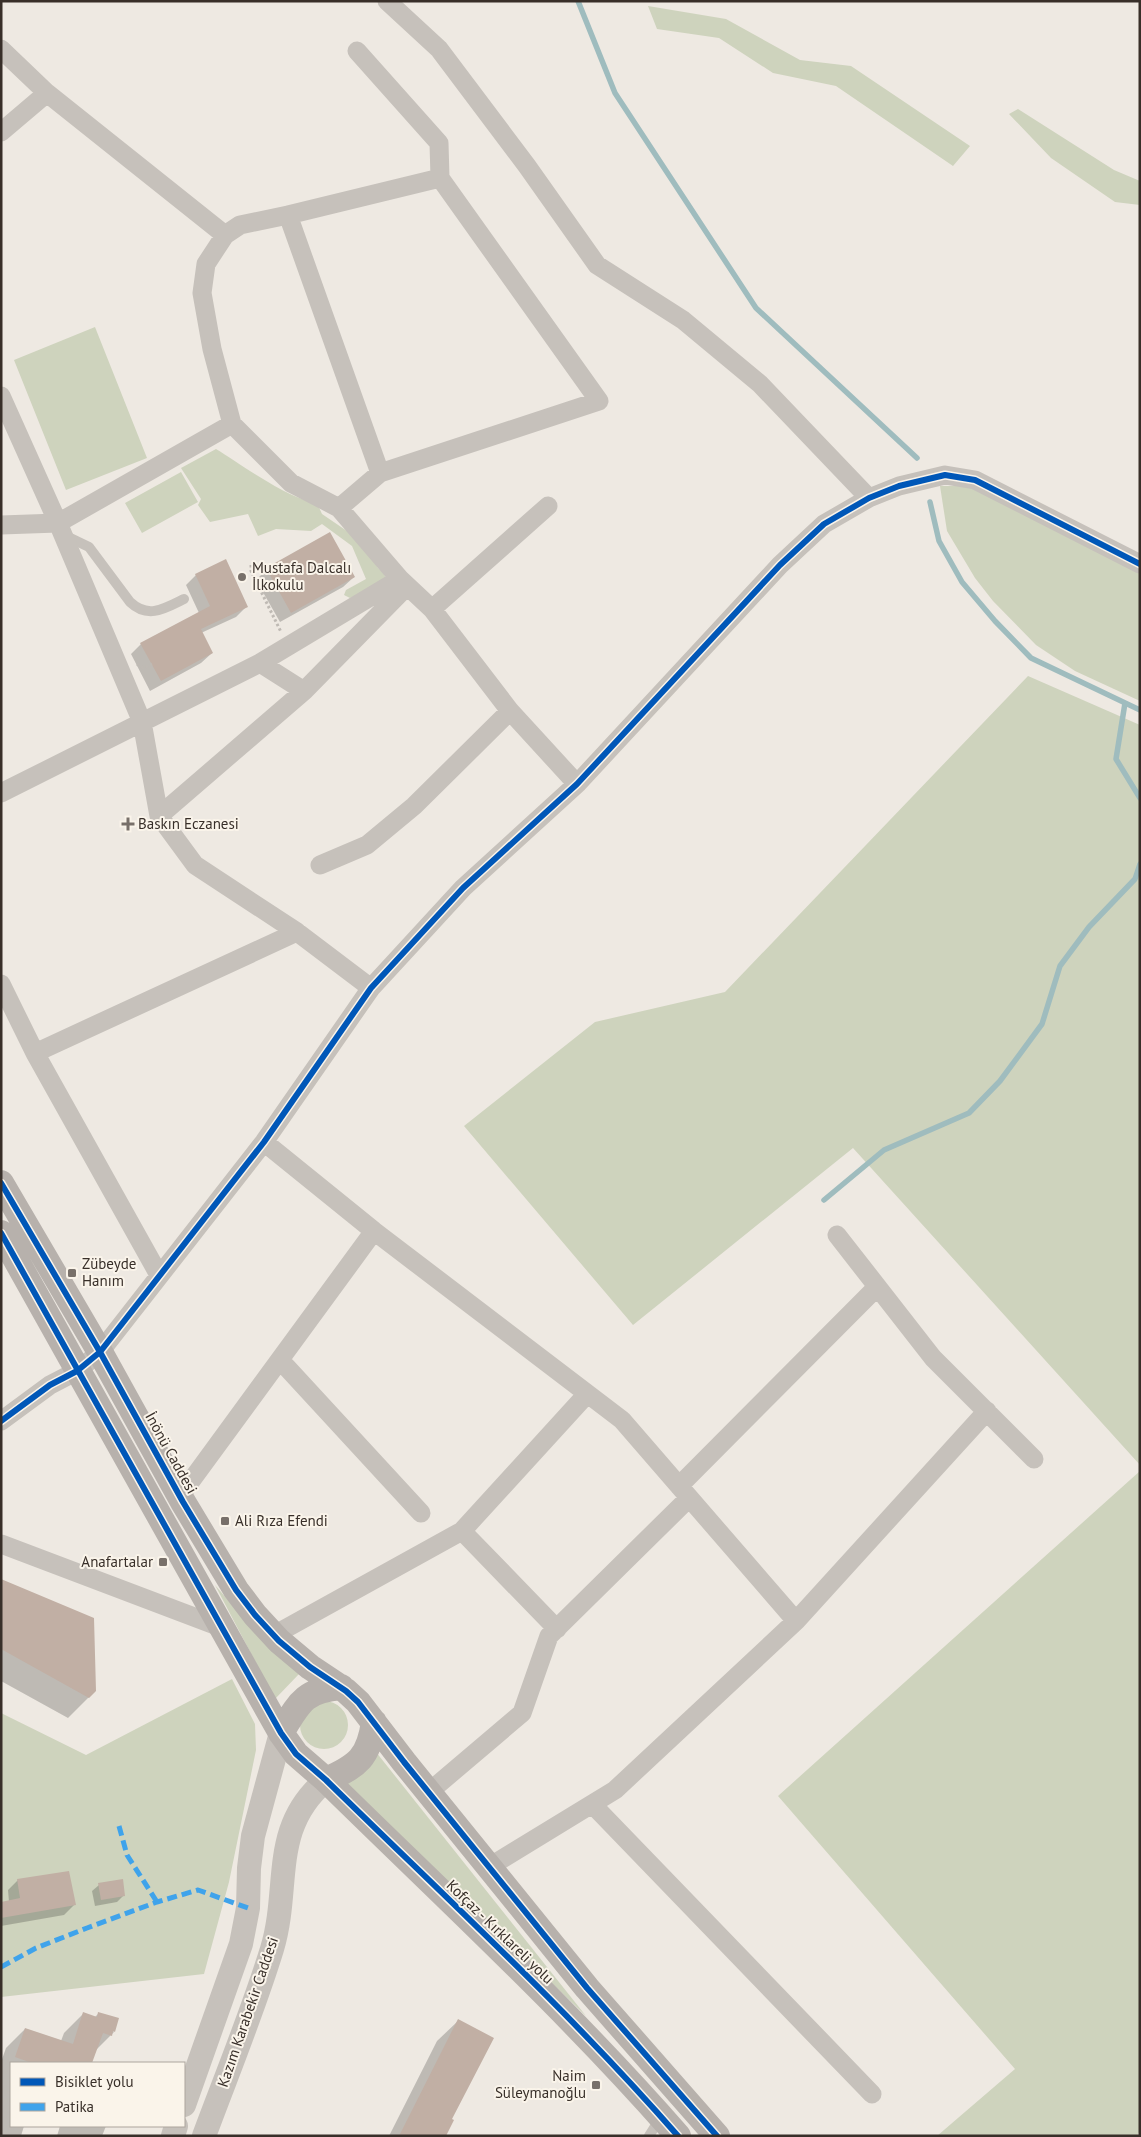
<svg xmlns="http://www.w3.org/2000/svg" width="1141" height="2137" viewBox="0 0 1141 2137" font-family="'PT Sans',sans-serif">
	<rect width="100%" height="100%" fill="#eee9e2"/>
	<path fill="#ced3bd" d="M648,6L726,19L800,60L851,66L970,146L953,166L836,86L773,73L719,38L657,29Z
		M1018,109L1114,170L1140,181V205L1115,202L1051,158L1009,114Z
		M95,327L147,458L66,490L14,360Z
		M216,449C242,465 288,499 317,503L322,514L366,544L378,568L384,573L387,583L350,598L344,595L346,590L366,579L352,546L322,524L311,531L276,529L258,536L248,514L210,522L198,505L201,499L181,468Z
		M181,472L198,502L142,533L125,503Z
		M940,486H967L1140,571V701L1075,671L1036,645L993,601L975,578L947,531Z
		M1028,676L1140,725V1465L853,1148L633,1325L464,1126L595,1022L725,992Z
		M1140,1471V2130L1137,2136H937L1015,2069L778,1796Z
		M215,1585L264,1642L299,1674L275,1699Z
		M232,1679L255,1724L256,1750L229,1882L204,1974L1,1997V1713L86,1755Z
		M300 1725a24 24 0 1 1 48 0a24 24 0 1 1-48 0Z
		M376,1752L586,2016L342,1780Z"/>
	<path fill="#0003" d="M267,569L354,577L343,587L280,622L256,580Z
		M196,575L247,606L236,617L201,633L212,653L201,663L150,691L131,654L141,644L199,613L186,585Z
		M1,1581L95,1691L68,1718L1,1681Z
		M18,1880L74,1905L64,1915L1,1926V1903L9,1902L8,1890Z
		M99,1885L124,1895L117,1902L95,1906L92,1891Z
		M99,2013L114,2032L95,2051L91,2063H11V2126H24L21,2136H1V2062L6,2048L25,2029L61,2041L64,2033L83,2014L95,2017Z
		M458,2021L450,2120L444,2136H389L437,2041Z
		M60,2126H106L102,2136H57Z"/>
	<g fill="none" stroke-linecap="round" stroke-linejoin="round">
		<path stroke="#9fbcbe" stroke-width="5.5" d="M578,1L615,93L756,308L917,458
			M930,502L939,541L962,582L995,621L1031,658L1140,710
			M1125,703L1116,759L1140,798
			M824,1200L884,1150L969,1113L1000,1081L1042,1024L1060,966L1089,927L1135,879L1140,864"/>
	</g>
	<path fill="#c1afa4" d="M330,532L355,577L291,613L266,568Z
		M226,559L248,607L201,629L213,653L161,681L140,643L210,606L195,574Z
		M1,1579L94,1618L96,1691L89,1698L1,1649Z
		M69,1871L76,1905L1,1918V1902L20,1898L17,1879Z
		M123,1879L125,1896L101,1900L98,1883Z
		M83,2012L97,2017L98,2012L119,2018L115,2032L113,2031L112,2036L103,2033L92,2063H32L15,2057L25,2028L73,2044Z
		M458,2019L494,2038L452,2119L454,2120L446,2136H399Z"/>
	<g fill="none" stroke-linecap="round" stroke-linejoin="round">
		<path stroke="#bfbab4" stroke-width="3" stroke-dasharray="2.5 2.5" stroke-linecap="butt" d="M251,565V571L281,632
			M256,582L268,572
			M196,596L203,591
			M137,664L143,668L152,664"/>
		<path stroke="#c6c1bb" stroke-width="10" d="M64,535L89,547L130,602C148,619 164,609 184,599
			M649,2136L661,2117"/>
		<path stroke="#c6c1bb" stroke-width="19" d="M387,1L439,49L527,166L597,265L683,320L760,384L869,498
			M1,49L47,93L225,235
			M357,51L439,143L440,178
			M1,132L47,93
			M288,215L440,178L599,401L380,473L339,508
			M1,396L58,523L232,424L291,483L339,508L400,579L432,609L510,711L577,784
			M232,424L212,349L202,293L206,264L225,235L240,225L288,215L380,473
			M1,525L58,523L142,722L159,816L195,865L297,932L371,988
			M432,609L548,506
			M260,663L304,691
			M1,793L260,663L400,579
			M159,816L304,691L407,586
			M320,865L367,845L414,806L510,711
			M1,984L35,1053L159,1275
			M35,1053L297,932
			M264,1142L374,1231L622,1420L796,1621
			M837,1235L933,1358L1034,1459
			M280,1360L421,1513
			M1,1421L50,1385L77,1371L100,1352L264,1142L371,988L463,888L577,784L780,565L824,524L869,498L899,486L945,475L975,480L1140,564
			M679,1486L877,1287
			M180,1496L374,1231
			M1,1544L223,1628
			M557,1629L462,1531L587,1394
			M274,1635L462,1531
			M429,1792L522,1713L549,1636L689,1498
			M592,1804L872,2094
			M489,1867L615,1790L796,1621L987,1411"/>
		<path stroke="#c6c1bb" stroke-width="24" d="M184,2105L241,1944L248,1908L249,1868L253,1836L281,1733
			M173,2136L176,2126
			M204,2136C227,2074 253,2011 272,1949C291,1886 269,1828 326,1780"/>
		<path stroke="#b7b1ac" stroke-width="26" d="M1,1183L100,1352L183,1502L236,1590L255,1615L279,1641L310,1667L346,1691L358,1702L404,1762L587,1988L717,2136
			M1,1233L281,1733L296,1754L326,1780C445,1897 568,2010 678,2136
			M281,1733C299,1703 304,1690 341,1687
			M326,1780C358,1766 369,1757 374,1722"/>
		<path stroke="#3fa3eb" stroke-width="5" stroke-dasharray="10 5" stroke-linecap="butt" d="M119,1826L127,1855L157,1902
			M1,1967L36,1948L87,1928L157,1902L198,1890L248,1908"/>
		<defs>
			<path id="cycleway" d="M1,1183L100,1352L183,1502L236,1590L255,1615L279,1641L310,1667L346,1691L358,1702L404,1762L587,1988L717,2136
				M1,1233L281,1733L296,1754L326,1780C445,1897 568,2010 678,2136
				M1,1421L50,1385L77,1371L100,1352L264,1142L371,988L463,888L577,784L780,565L824,524L869,498L899,486L945,475L975,480L1140,564"/>
		</defs>
		<use href="#cycleway" stroke="#faf4ea" stroke-width="9"/>
		<use href="#cycleway" stroke="#0057b8" stroke-width="6"/>
	</g>
	<g fill="#78706a" stroke="#faf4ea" stroke-width="2">
		<circle cx="242" cy="577" r="5"/>
		<path d="M125.5 816.5h5v5h5v5h-5v5h-5v-5h-5v-5h5z"/>
		<rect x="67" y="1268" width="10" height="10" rx="2.5"/>
		<rect x="220" y="1516" width="10" height="10" rx="2.5"/>
		<rect x="158" y="1557" width="10" height="10" rx="2.5"/>
		<rect x="591" y="2080" width="10" height="10" rx="2.5"/>
	</g>
	<g text-anchor="middle" stroke-width="4" stroke-linejoin="round" paint-order="stroke">
		<g font-size="15" fill="#382f29" stroke="#faf4ea" text-anchor="start">
			<text x="252" y="573">Mustafa Dalcalı<tspan x="252" dy="17">İlkokulu</tspan></text>
			<text x="138" y="829">Baskın Eczanesi</text>
			<text x="82" y="1269">Zübeyde<tspan x="82" dy="17">Hanım</tspan></text>
			<text x="235" y="1526">Ali Rıza Efendi</text>
			<text x="153" y="1567" text-anchor="end">Anafartalar</text>
			<text x="586" y="2081" text-anchor="end">Naim<tspan x="586" dy="17">Süleymanoğlu</tspan></text>
		</g>
		<g font-size="15" fill="#382f29" stroke="#faf4ea">
			<text transform="translate(171 1453) rotate(61)" y="5">İnönü Caddesi</text>
			<text transform="translate(500 1932) rotate(44)" y="5">Kofçaz - Kırklareli yolu</text>
			<text transform="translate(248 2012) rotate(-71)" y="5">Kazım Karabekir Caddesi</text>
		</g>
	</g>
	<rect width="1141" height="2137" fill="none" stroke="#382f29" stroke-width="5"/>
	<rect x="10" y="2062" width="175" height="65" fill="#faf4ea" stroke="#aca59d"/>
	<rect x="20" y="2078" width="25" height="8" fill="#0057b8" stroke="#aca59d"/>
	<text x="55" y="2087" font-size="15" fill="#382f29">Bisiklet yolu</text>
	<rect x="20" y="2103" width="25" height="8" fill="#3fa3eb" stroke="#aca59d"/>
	<text x="55" y="2112" font-size="15" fill="#382f29">Patika</text>
</svg>
